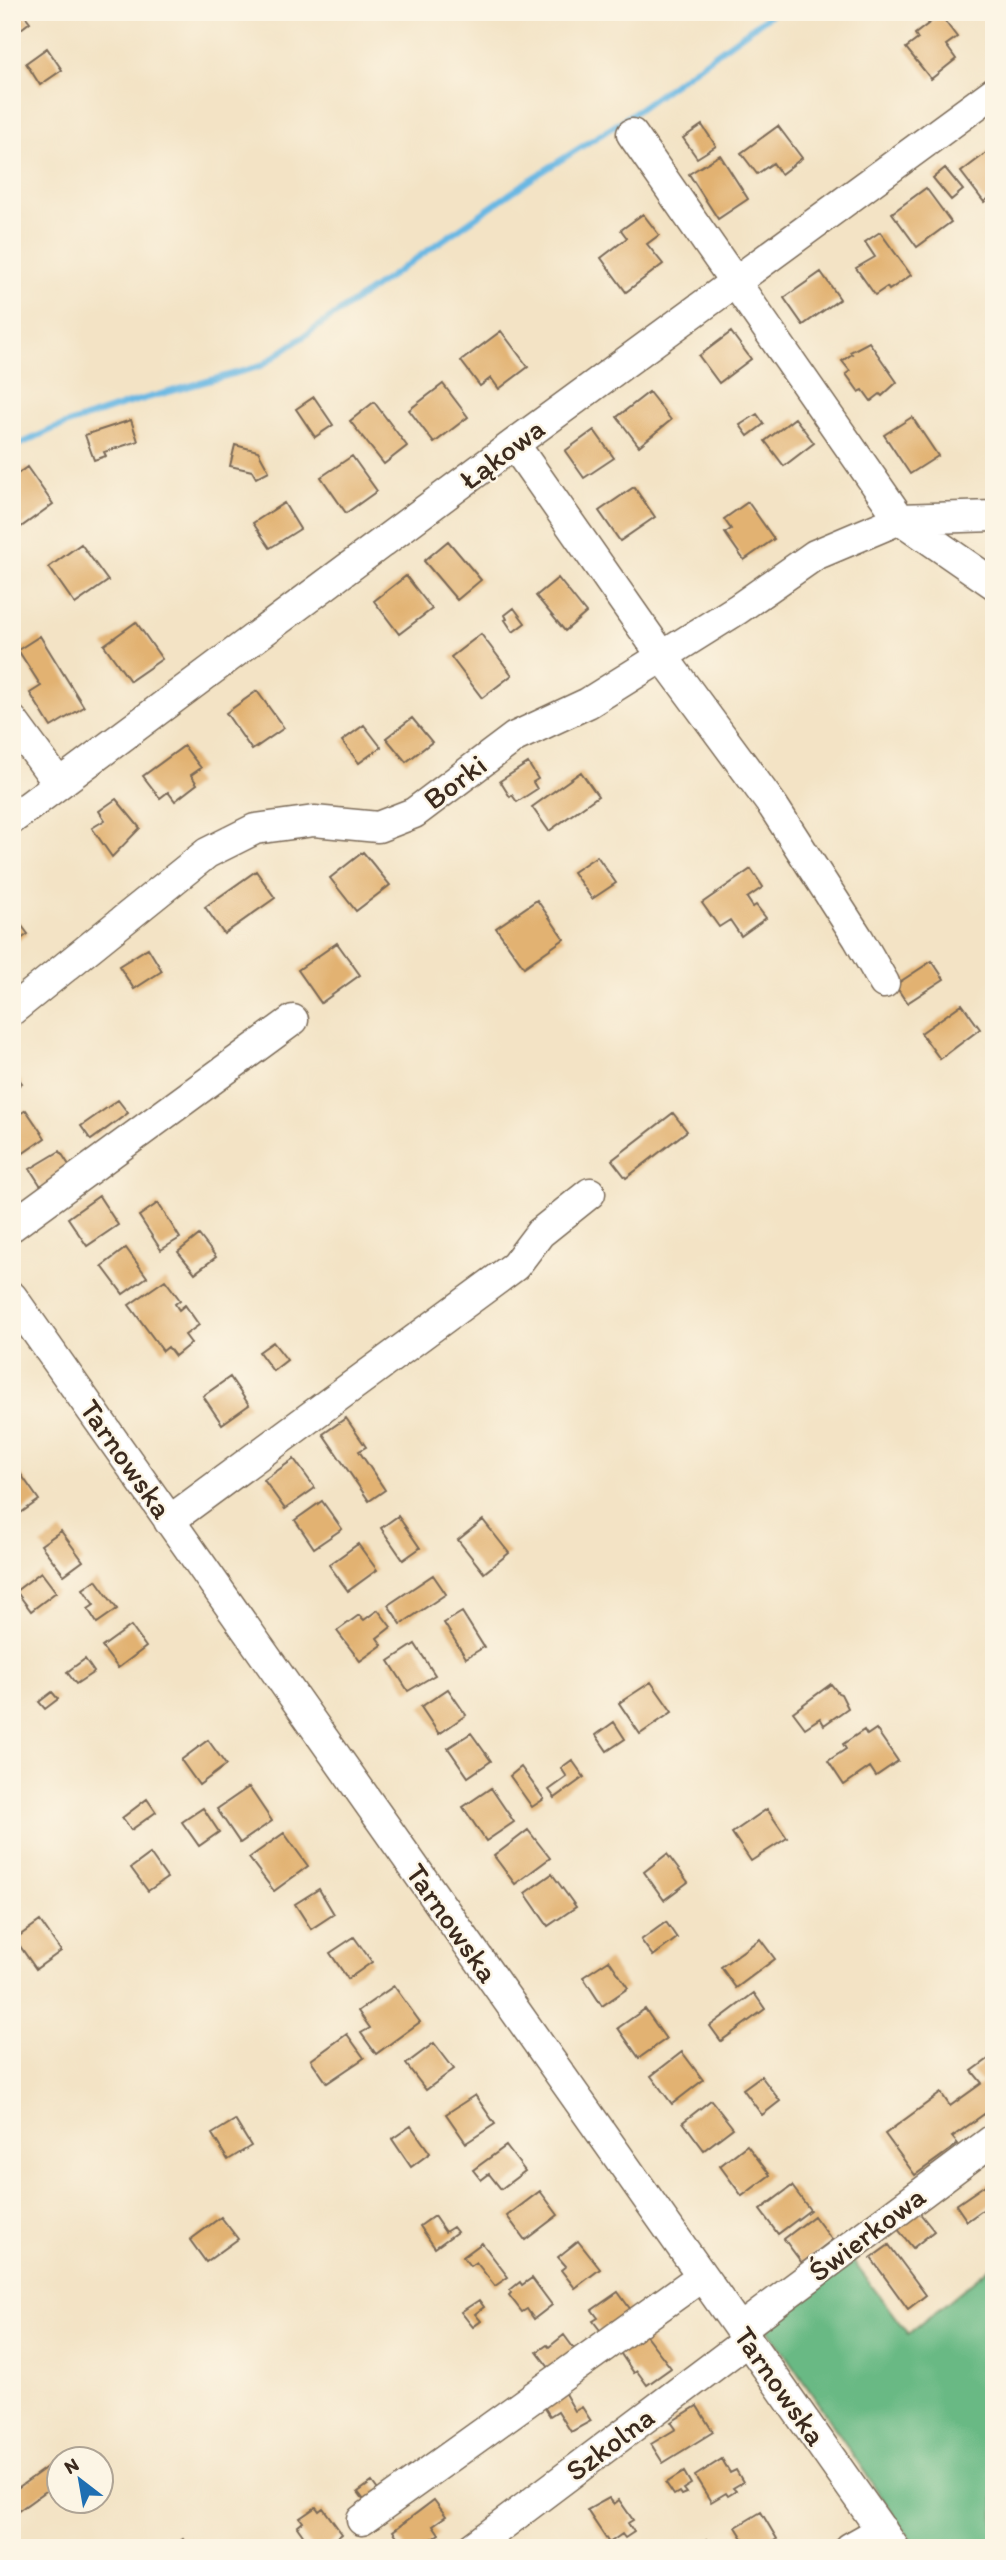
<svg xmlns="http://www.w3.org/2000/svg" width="1006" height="2560" viewBox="0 0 1006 2560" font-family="Itim,sans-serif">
	<rect width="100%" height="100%" fill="#fcf5e5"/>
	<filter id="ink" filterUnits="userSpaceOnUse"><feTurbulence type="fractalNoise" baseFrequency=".0143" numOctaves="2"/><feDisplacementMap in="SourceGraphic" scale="14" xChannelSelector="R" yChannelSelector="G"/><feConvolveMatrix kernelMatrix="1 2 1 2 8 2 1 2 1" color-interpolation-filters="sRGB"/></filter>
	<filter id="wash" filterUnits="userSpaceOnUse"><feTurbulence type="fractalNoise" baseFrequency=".00686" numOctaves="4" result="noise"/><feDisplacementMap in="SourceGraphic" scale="28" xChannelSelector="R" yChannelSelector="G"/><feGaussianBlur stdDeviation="1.57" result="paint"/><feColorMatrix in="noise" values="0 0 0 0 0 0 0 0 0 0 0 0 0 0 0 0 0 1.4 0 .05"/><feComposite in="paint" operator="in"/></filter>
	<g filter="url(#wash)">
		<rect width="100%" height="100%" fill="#f3e3c5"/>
		<path fill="#69b984" stroke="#527251" stroke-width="2" d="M850,2257L908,2334L994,2264V2548H916L766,2326Z"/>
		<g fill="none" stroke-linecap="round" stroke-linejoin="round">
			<path stroke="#68b7e3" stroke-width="6" d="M12,448L53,429L126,404L261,366L534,177L622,121L774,12"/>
		</g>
		<g id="blocks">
			<path fill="#e2b272" d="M12,12H22L30,22L12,36Z
				M940,15L957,37L946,45L956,59L931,79L906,48L918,39L915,34Z
				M47,48L62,70L40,85L26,63Z
				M702,125L716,146L697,158L683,138Z
				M778,126L802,158L781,174L773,163L757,174L741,153Z
				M994,147V194L984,202L961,172Z
				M720,155L748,199L718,219L689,174Z
				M945,168L963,190L951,200L933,178Z
				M926,188L951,222L917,247L892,213Z
				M643,214L659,235L647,244L663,264L626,292L601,258L627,238L621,230Z
				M880,232L911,275L889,290L887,287L875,295L856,268L875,257L865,242Z
				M821,272L840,299L803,325L784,298Z
				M501,331L528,367L499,389L491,378L480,386L461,361Z
				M731,332L751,359L719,383L699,356Z
				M869,342L897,382L882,396L880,394L871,401L863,390L859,392L846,374L850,371L842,361L852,354L850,352Z
				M443,384L468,417L434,443L409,410Z
				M649,392L671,420L639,446L617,417Z
				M314,397L333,425L315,437L296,409Z
				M374,402L407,446L384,464L350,421Z
				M757,414L764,424L748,436L740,425Z
				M912,417L938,456L910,474L884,435Z
				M795,418L814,443L784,466L765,441Z
				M131,420L138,441L104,452L106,456L94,460L85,435Z
				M594,430L614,458L584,478L565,451Z
				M235,445L258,451L269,471L256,478L252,471L230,466Z
				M352,456L377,491L346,513L321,477Z
				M27,467L53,504L21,527L12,515V478Z
				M634,487L655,517L620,541L599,511Z
				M748,502L774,539L744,560L725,533L731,529L724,519Z
				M284,503L300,529L270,548L253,523Z
				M448,541L481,580L457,600L424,561Z
				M81,544L108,581L75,604L49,567Z
				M406,576L432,609L399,634L374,601Z
				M558,578L586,613L565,631L536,596Z
				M514,608L525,623L513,632L505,620L507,619L505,615Z
				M136,622L162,659L130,681L104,645Z
				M481,634L512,675L482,698L451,657Z
				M40,636L84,707L51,727L30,693L41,686L18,650Z
				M257,691L284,728L252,750L226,713Z
				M412,718L432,742L406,762L386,738Z
				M364,725L381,747L359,763L342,741Z
				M184,746L201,768L191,775L197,784L175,801L168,792L160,798L143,776Z
				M528,763L538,779L533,782L537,789L517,802L512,795L510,797L500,781Z
				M581,772L598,796L549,831L532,807Z
				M116,799L140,828L112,857L92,828L105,820L99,811Z
				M363,852L390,885L356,911L330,878Z
				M597,856L616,883L592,899L573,872Z
				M751,869L763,887L747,898L753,907L756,905L766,918L741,936L730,920L719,927L702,903Z
				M256,871L275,898L224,934L205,907Z
				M537,900L564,939L524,967L496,928Z
				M12,913L28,934L12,945Z
				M337,943L360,975L321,1003L298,970Z
				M148,948L162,971L134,989L119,966Z
				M932,961L944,979L907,1003L895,985Z
				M962,1004L980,1029L940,1059L921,1033Z
				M12,1070L22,1083L12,1090Z
				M118,1100L128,1113L91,1140L81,1126Z
				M26,1110L45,1138L19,1156L12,1146V1119Z
				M673,1113L687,1131L626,1178L612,1160Z
				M60,1151L76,1176L46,1194L30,1169Z
				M99,1196L118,1225L87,1246L68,1218Z
				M158,1203L180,1238L161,1250L139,1216Z
				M199,1235L216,1257L195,1273L178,1252Z
				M126,1248L147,1277L123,1294L102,1266Z
				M165,1280L180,1300L175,1304L179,1310L185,1305L199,1325L185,1335L191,1343L175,1356L168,1347L163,1351L129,1305Z
				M273,1342L287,1360L273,1371L259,1352Z
				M230,1377L249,1405L222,1424L203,1396Z
				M346,1418L366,1447L359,1451L385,1490L369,1501L323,1434Z
				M294,1459L315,1488L285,1509L264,1480Z
				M20,1473L39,1500L12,1519V1479Z
				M322,1501L342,1529L314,1548L295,1520Z
				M398,1516L420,1548L403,1560L381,1528Z
				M483,1520L509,1553L484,1573L458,1540Z
				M61,1531L83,1561L64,1575L41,1545Z
				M358,1544L377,1570L348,1591L329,1565Z
				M41,1572L56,1592L31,1611L16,1591Z
				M433,1575L446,1594L401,1624L388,1605Z
				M96,1580L117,1609L97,1623L88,1609L94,1605L83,1589Z
				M378,1610L391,1627L377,1638L382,1645L360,1661L337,1631L359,1615L364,1620Z
				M462,1612L484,1647L466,1658L444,1623Z
				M131,1626L146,1647L118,1668L102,1647Z
				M415,1644L435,1675L408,1691L389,1661Z
				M85,1659L94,1672L76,1684L67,1672Z
				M651,1682L672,1712L640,1734L619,1703Z
				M831,1684L838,1693L841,1694L848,1708L824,1725L820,1718L805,1728L793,1712Z
				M448,1689L466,1715L439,1734L421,1707Z
				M52,1692L58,1699L45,1709L39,1702Z
				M614,1722L625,1739L607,1751L596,1735Z
				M876,1729L898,1761L876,1776L870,1767L844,1785L828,1761L846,1749L843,1744L864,1730L867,1735Z
				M471,1733L491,1761L468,1777L448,1748Z
				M208,1740L226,1765L199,1785L181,1760Z
				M572,1760L584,1777L555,1798L549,1790L567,1777L561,1768Z
				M521,1767L544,1799L532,1807L510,1776Z
				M249,1787L272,1821L240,1843L217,1809Z
				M491,1788L514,1822L486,1841L463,1807Z
				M147,1799L156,1812L131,1830L122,1818Z
				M203,1808L219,1832L199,1846L182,1822Z
				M767,1809L787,1838L751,1861L732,1833Z
				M528,1830L550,1858L515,1884L494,1856Z
				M284,1833L308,1866L274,1891L249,1858Z
				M150,1854L167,1878L148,1891L131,1868Z
				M667,1854L688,1882L664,1900L644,1872Z
				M552,1874L576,1907L548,1926L525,1893Z
				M319,1889L334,1914L311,1929L295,1904Z
				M40,1921L61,1951L36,1969L15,1939Z
				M666,1922L677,1938L653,1956L641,1940Z
				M354,1937L372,1962L348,1979L330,1953Z
				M760,1939L775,1959L736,1988L721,1967Z
				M609,1960L628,1988L602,2006L583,1977Z
				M394,1986L420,2022L376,2054L361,2033L370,2028L358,2011Z
				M754,1993L765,2009L721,2041L710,2026Z
				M645,2009L666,2039L639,2058L618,2028Z
				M347,2034L364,2058L327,2083L311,2060Z
				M434,2043L454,2069L426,2090L406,2064Z
				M682,2052L703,2080L672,2104L651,2076Z
				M994,2055V2095L992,2097L994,2107L952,2137L958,2144L915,2175L885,2134L941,2093L950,2106L982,2083L972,2071Z
				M761,2076L780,2101L762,2115L743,2089Z
				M475,2095L495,2124L466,2143L446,2114Z
				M711,2100L733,2128L704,2150L683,2122Z
				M235,2120L251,2146L228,2160L212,2134Z
				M411,2126L430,2153L411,2167L392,2139Z
				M747,2145L770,2175L742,2196L720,2166Z
				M506,2146L525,2171L501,2189L489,2174L481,2180L473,2170Z
				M988,2183L994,2191V2202L967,2221L956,2205Z
				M792,2186L810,2210L778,2234L760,2210Z
				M540,2191L558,2215L525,2240L507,2216Z
				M918,2211L934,2231L913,2248L897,2228Z
				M434,2216L445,2232L453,2227L457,2232L435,2248L420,2226Z
				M814,2216L832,2240L802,2263L784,2239Z
				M221,2217L238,2239L206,2262L190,2240Z
				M578,2241L600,2269L575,2288L561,2270L566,2266L558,2257Z
				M482,2243L508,2277L495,2286L476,2262L470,2266L463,2257Z
				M889,2245L926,2295L908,2309L871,2258Z
				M532,2278L552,2305L534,2319L527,2309L522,2312L509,2295L511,2293L510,2290L520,2282L522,2285Z
				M618,2292L636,2317L606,2338L593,2321L598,2318L592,2310Z
				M479,2300L484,2307L475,2314L481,2321L473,2327L461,2312Z
				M645,2334L671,2368L647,2385L637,2371L634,2373L619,2351Z
				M564,2335L575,2350L550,2369L537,2352L547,2345L549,2347Z
				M564,2392L575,2411L582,2407L591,2421L571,2432L558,2411L550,2416L543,2405Z
				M697,2406L713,2432L663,2463L651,2444L676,2429L671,2422Z
				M58,2459L60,2481L14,2514L12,2511V2492Z
				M722,2459L730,2473L736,2470L743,2482L733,2488L736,2491L728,2496L726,2493L711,2502L695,2476Z
				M684,2472L691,2484L683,2489L686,2493L681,2495L679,2492L674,2495L666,2483Z
				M372,2482L386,2501L373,2512L358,2492Z
				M609,2498L614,2504L619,2500L633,2520L628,2523L634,2532L625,2538L622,2534L609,2543L587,2510Z
				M434,2500L446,2516L433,2525L439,2534L429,2541L432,2544L426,2548H406L393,2531Z
				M316,2507L319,2511L323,2508L342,2534L324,2548H312L297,2527L303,2522L300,2518Z
				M761,2512L777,2539L763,2548H749L736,2527Z
				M183,2539L190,2548H171Z
				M707,2539L712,2548H692Z"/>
		</g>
	</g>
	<g filter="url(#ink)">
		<use href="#blocks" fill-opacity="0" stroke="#7b6b58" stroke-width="2"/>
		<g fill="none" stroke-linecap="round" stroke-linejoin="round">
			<defs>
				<path id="minor" d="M632,134L900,519L994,584
					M514,444L663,657L773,806L858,938L884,983
					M12,720L59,784
					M12,819L514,444L994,92
					M12,1010L207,853L255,829L314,821L378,827L414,813L515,737L588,703L738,609L815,555L900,519L994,516
					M12,1226L293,1020
					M12,1297L894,2548
					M169,1521L515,1266L540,1233L590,1193
					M740,2329L994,2139
					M362,2520L702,2276
					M472,2548L748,2340
					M850,2548L882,2530"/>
			</defs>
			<use href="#minor" stroke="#7b6b58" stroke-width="33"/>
			<use href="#minor" stroke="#fff" stroke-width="30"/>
		</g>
	</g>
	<g text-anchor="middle" stroke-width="5" stroke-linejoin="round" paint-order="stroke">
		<g font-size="30" fill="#3b2a1e" stroke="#fcf5e5">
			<text transform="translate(502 454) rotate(-37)" y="10">Łąkowa</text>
			<text transform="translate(455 782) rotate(-37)" y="10">Borki</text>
			<text transform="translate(126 1459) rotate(55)" y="10">Tarnowska</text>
			<text transform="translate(452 1923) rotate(55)" y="10">Tarnowska</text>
			<text transform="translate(867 2234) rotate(-37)" y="10">Świerkowa</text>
			<text transform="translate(780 2386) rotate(55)" y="10">Tarnowska</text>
			<text transform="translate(610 2444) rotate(-37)" y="10">Szkolna</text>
		</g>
	</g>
	<rect width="1006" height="2560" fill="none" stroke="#fcf5e5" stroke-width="42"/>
	<g transform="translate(80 2480) rotate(329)"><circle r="33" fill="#fcf5e5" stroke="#afa495" stroke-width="2"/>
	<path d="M0-5L12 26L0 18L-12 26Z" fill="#1f6fb2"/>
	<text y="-10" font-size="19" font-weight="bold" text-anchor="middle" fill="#3b2a1e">N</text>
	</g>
</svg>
